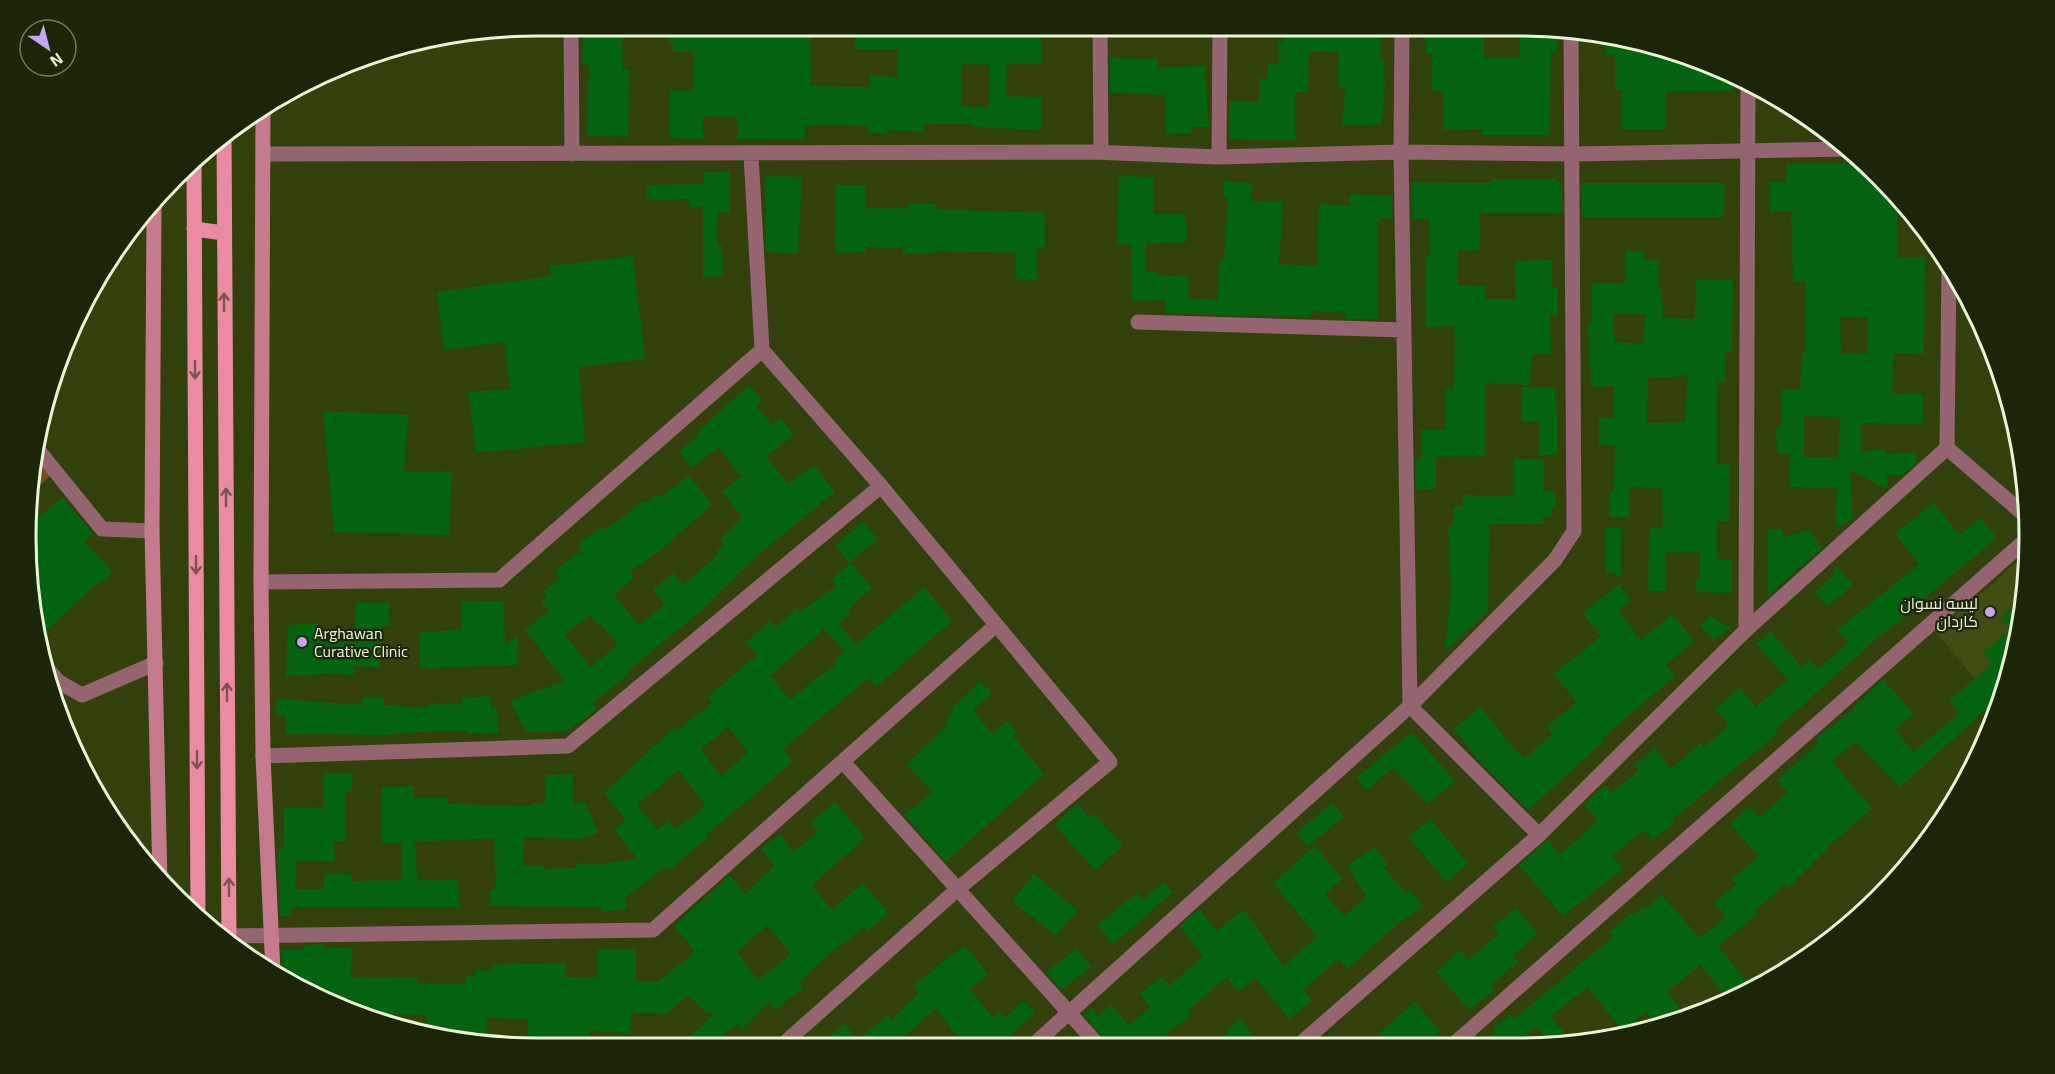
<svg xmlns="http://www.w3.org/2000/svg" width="2055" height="1074" viewBox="0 0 2055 1074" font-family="Georgia,Cairo,serif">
	<rect width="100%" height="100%" fill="#32410b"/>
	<path fill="#3e4d11" d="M2028,551V571L2012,670L1998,706L1935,631L1982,593Z"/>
	<path fill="#7a4d1d" d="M38,454L54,473L35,489Z"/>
	<path fill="#046310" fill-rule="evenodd" d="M582,26H622L623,70H629L628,137L587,136L589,65H583Z
		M669,26H810L811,86L870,87V76L897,77L898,49H855V26L964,28V26H1041V64H1007L1006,96L1042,97L1041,130L974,127V124H923V132L887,130V134L868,133V126L805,125V139H737V117L703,116V139L670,138V90L693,91V52H673V44H669ZM962,64L990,65L989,107L961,106Z
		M1284,26H1381L1380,60H1384L1385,86L1382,124L1342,126L1345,88H1339L1338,52H1309L1308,92H1295V140L1229,139V101H1259V78L1268,79V64L1279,63L1278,42H1284Z
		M1425,26L1484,27V58H1520V27L1557,28V51H1551L1550,135H1482V129L1444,130L1443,91H1432V54H1426Z
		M1605,35L1654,44V57H1687L1733,74V91H1666V129H1621V90H1615V55H1606Z
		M1110,58L1158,59V67L1205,66L1209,127H1192V133L1166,134L1165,95L1110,93Z
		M1787,163L1864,164L1910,210H1897V257H1925L1924,354L1894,353L1892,393L1923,394V424L1862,423V451L1885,449V454L1916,453L1917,462L1902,475H1887V489L1850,470L1853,519L1836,527L1837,488L1790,487V454H1777L1776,428H1781L1782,389H1800L1802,353H1805L1806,282H1793L1791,212H1770V182H1786ZM1840,317H1868L1867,354L1841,353ZM1804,416L1840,417L1838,457H1804Z
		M704,172H730V212H717V245H722L723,276L703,277V207H690V199L647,200V185L704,184Z
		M765,175L802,177L798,254L766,252Z
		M1119,176L1154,177L1153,214H1186L1187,242L1146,244L1145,272H1157V275L1189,277L1188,298L1218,300L1219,260H1224L1228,197H1223L1224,181L1252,183L1251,201L1283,202L1279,264L1317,266L1319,204L1349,206V194L1392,195V219L1380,218V222H1377V319H1346V313L1312,311L1311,317L1166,313V300L1132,301L1131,245L1117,244Z
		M1491,179H1557V183H1562V213H1480V250L1457,251L1458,285L1486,286L1485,299H1515V261L1552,260V288H1557L1558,316H1550L1551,353L1532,354L1530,385L1486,383V456L1436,457V489L1416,490V460L1421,459V430H1445L1446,389H1454L1455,348L1454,326L1425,327V255H1430V219H1412L1411,182L1491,183Z
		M1582,183H1725L1724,217H1582Z
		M836,185H865V208H907V204H935V209L1046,213L1045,248H1037L1038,280H1016V253L935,251V254H903V248L866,247V252L835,253Z
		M1626,251L1643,252V260L1659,261L1658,289H1662L1663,318L1695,319L1696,280H1733L1732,351H1726L1725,382H1718L1717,422V465L1729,464V521H1717L1718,560H1732V593L1696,592V579L1700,578V552L1666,553V591H1648L1649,528H1663L1662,488L1630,487V517H1609V491H1614L1615,445H1599V418H1613V386L1591,387L1588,325H1592V283H1625ZM1613,314H1645L1644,344L1615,342ZM1688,376L1685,422L1647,423L1648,378Z
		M633,256L645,359L579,367L585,442L476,453L468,392L510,389L504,342L444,350L437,292L551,276L550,266Z
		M749,385L762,399L756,405L772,425L781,418L794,435L766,457L788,484L814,465L835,492L758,555L703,609L627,672L629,675L592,703L597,710L589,716L567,731L526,732L510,701L565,681L525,630L549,611L541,602L547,597L543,592L560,578L555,571L582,549L578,545L602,526L605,530L645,500L647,502L658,494L661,498L689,475L712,505L658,552L630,572L634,578L614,595L639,625L665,604L653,590L673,573L683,585L719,554L716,552L724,545L720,540L742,517L722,492L742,476L718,447L692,468L679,452L699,435L697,432ZM590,615L599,626L601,624L618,645L590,667L565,635Z
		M1521,387H1556L1558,455H1539V421H1521Z
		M323,411L408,415L404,472L452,471L449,535L334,532Z
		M1514,459H1544V491H1556V507H1552V517H1543V524H1489L1488,611L1445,651L1451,592L1448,525H1453V506H1463V495L1514,496Z
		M62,497L93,533L84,542L113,572L99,585L97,583L42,636L27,571L31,525Z
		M1934,503L1959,535L1981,518L1997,538L1905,614L1907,616L1877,638L1775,730L1778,733L1673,819L1675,822L1653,840L1644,830L1612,856L1623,869L1563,916L1519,865L1548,840L1560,855L1598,821L1584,804L1605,785L1611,793L1639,771L1634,765L1655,748L1671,769L1701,743L1704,747L1729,725L1715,709L1740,688L1756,707L1788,680L1756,644L1771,631L1802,667L1809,660L1818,669L1849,643L1837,630L1919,564L1895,533Z
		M863,522L878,539L849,563L835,546Z
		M1606,528H1621V576L1606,572Z
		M1768,529H1783V538L1809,529L1822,548L1768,595Z
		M851,563L872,588L848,609L851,614L839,623L856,645L924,587L952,621L876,687L869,678L785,747L782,749L793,762L706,835L708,838L669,870L666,866L624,899L628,909L601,912V907L490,906V890H496L494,838L415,842L417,880H458L459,907H292V916H280L278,849H284V808L323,807L324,773H353L352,792H345V841H334L335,861H296V889H324V874H351L352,881L401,880V843H382L381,787L414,786V798H448V804L533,806V803L545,804V775L573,774L574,805L585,801L598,833L582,839L524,837L523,866L543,865L544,869L576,868V863L604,864L637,859L614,829L626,820L604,793L675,727L678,730L712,703L708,697L757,655L746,642L770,621L776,627L797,608L800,612L836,586L831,580ZM824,629L845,651L834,661L837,664L789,699L770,676ZM729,727L748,753L721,776L701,749ZM679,770L706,806L675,829L669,821L658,830L637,805Z
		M1835,565L1853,585L1827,607L1815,592L1834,575Z
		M1619,585L1631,601L1618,611L1641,640L1672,614L1694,641L1666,664L1675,676L1628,716L1601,740L1603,742L1528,810L1480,762L1454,729L1481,707L1511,745L1525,758L1552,734L1547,727L1576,702L1554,674L1601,636L1583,613Z
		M2024,598L2012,670L2003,694L1900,787L1856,742L1832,761L1872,809L1826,848L1827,849L1788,888L1785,884L1755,910L1758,913L1718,946L1753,989L1729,1001L1700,965L1667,992L1687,1017L1669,1022L1663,1014L1653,1021L1646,1012L1623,1031L1587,987L1551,1017L1574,1044H1551L1536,1027L1516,1044H1481L1496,1032L1493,1029L1510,1014L1514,1019L1613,937L1609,932L1632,913L1634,916L1644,907L1646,909L1662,895L1700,938L1726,917L1714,902L1737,884L1732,879L1759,856L1730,825L1749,806L1759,817L1788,793L1777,780L1819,744L1815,739L1847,715L1883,679L1914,714L1895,730L1914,752L1959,713L1949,701L1992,664L1983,652L2011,630L2001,618Z
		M461,601H504L505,646L518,635V665L420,668V633L461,629Z
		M356,602L390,603L389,626H381L380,667L355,666L354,675L320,673V675L286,676L288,625L318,623V637H354Z
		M1710,616L1731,628L1714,640L1700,626Z
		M980,681L992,693L973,710L992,734L1008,721L1017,733L1013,736L1044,774L946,862L904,815L933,792L907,765L948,725L945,720L954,712L951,709Z
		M491,696V708L496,706L499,733L468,734L467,731H432L388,735L285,734L286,716H276L277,699L362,705V697L384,698V705L429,708V703L462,704V698Z
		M1412,732L1455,781L1428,804L1393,768L1367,790L1356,778Z
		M835,802L865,838L812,885L832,910L863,883L889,913L868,931L864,927L827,956L799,982L803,988L775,1010L769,1002L742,1029L737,1024L708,1047H694L687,1039L715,1014H707L689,995L666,1014L632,1013L630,1034L590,1030V1047H527L528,1019L487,1018L486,1045L427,1035V1015L357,1013L310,996L282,978V950H304V945L323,944L324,948H352L351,978L417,977V983L465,984L466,976L476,977V970L491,971V965L566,963V977H598V949H636V981H658L695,952L674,926L730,875L745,894L774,866L761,848L780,834L793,852L818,832L811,823ZM767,925L791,954L758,980L737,952Z
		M1332,803L1344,817L1307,847L1296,833Z
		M1077,804L1089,817L1093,813L1123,845L1096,870L1054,825Z
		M1430,819L1468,863L1447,882L1408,837Z
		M1315,846L1343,879L1325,894L1344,916L1367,896L1347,866L1375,847L1388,865L1384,867L1406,894L1410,891L1423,906L1394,927L1347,969L1339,959L1303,990L1312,1001L1289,1019L1256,978L1238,992L1227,977L1188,1011L1191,1015L1166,1034L1168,1036L1156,1045L1109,1046L1084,1015L1092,1008L1098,1016L1111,1005L1129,1025L1150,1008L1140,994L1162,977L1169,986L1203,956L1180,926L1199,909L1216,931L1244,910L1284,966L1317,937L1273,883Z
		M1034,874L1077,910L1056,936L1012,901Z
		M1164,882L1173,892L1113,944L1098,925L1137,893L1143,900Z
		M1516,908L1538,934L1513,955L1519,962L1490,985L1494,990L1469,1010L1436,972L1460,950L1468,960L1499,934L1493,927Z
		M965,945L988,975L970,989L993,1018L1000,1012L1005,1018L1024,1001L1035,1013L998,1046H945L957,1037L936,1008L893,1046H816L845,1024L857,1040L888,1015L891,1020L919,994L913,986Z
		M1077,949L1091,967L1061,990L1046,972Z
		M1415,1002L1440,1031L1435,1037L1425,1045H1371L1382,1036L1379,1033Z
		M1241,1019L1259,1045H1213L1228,1032L1227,1030Z"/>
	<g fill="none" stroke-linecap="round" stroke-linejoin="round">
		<path stroke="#946570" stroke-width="15" d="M571,26L572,154
			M1100,26L1101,152
			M1402,26L1401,152L1410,706L1539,835
			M264,154L1092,152L1219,157L1401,152L1574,154L1849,149
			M1219,157L1220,26
			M1138,322L1404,330
			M762,350L881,486L1110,762L959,888L780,1047
			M1947,448L2027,517
			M38,450L102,529L152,531
			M261,582L499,580L762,350L751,155
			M1746,630L1748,80
			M50,672L59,682L82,695L156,663
			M263,756L568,746L881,486
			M844,763L1099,1046
			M229,936L653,930L995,626
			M1454,1044L2027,539
			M1299,1045L1539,835L1746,630L1947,448L1949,264
			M1032,1046L1410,706L1555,560L1574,531L1571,30"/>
		<path stroke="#c57a8d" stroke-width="15" d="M263,111L261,582L263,756L273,972
			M154,207L152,531L160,882"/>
		<path stroke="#ea8ba3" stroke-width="15" d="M224,133L229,945
			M194,165L198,917
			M194,229L224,233"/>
	</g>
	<defs><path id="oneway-shaft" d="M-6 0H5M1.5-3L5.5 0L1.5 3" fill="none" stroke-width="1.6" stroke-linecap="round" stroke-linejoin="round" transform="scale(1.5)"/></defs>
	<g stroke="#79534e">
		<use href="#oneway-shaft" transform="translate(224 302) rotate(-90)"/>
		<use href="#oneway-shaft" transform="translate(195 370) rotate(90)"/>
		<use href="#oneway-shaft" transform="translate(226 497) rotate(-90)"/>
		<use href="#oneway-shaft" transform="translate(196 565) rotate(90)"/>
		<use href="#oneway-shaft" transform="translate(227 692) rotate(-90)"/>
		<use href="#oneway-shaft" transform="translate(197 760) rotate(90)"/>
		<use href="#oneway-shaft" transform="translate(229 887) rotate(-90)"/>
	</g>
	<g fill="#c6a6f0" stroke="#1d2509" stroke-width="2">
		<circle cx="1990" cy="612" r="6"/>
		<circle cx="302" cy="642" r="6"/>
	</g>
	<g text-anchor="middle" stroke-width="4.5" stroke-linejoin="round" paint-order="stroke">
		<g font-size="16" fill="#e9f6d3" stroke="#1d2509" text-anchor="end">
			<text x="1978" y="609">لیسه نسوان<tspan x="1978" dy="18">کاردان</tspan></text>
			<text x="314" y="639" text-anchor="start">Arghawan<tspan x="314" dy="18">Curative Clinic</tspan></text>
		</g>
	</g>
	<path d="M0 0H2055V1074H0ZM537 36H1518A501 501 0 0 1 2019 537V537A501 501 0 0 1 1518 1038H537A501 501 0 0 1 36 537V537A501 501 0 0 1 537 36Z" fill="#1d2509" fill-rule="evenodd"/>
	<path fill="none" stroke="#e9f6d3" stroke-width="3" d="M537 36H1518A501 501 0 0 1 2019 537V537A501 501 0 0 1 1518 1038H537A501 501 0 0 1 36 537V537A501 501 0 0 1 537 36Z"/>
	<g transform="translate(48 48) rotate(145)"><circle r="28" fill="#1d2509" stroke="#6f795a" stroke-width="1.5"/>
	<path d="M0-4.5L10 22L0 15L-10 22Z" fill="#c6a6f0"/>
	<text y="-9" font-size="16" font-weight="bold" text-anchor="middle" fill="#e9f6d3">N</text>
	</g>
</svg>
